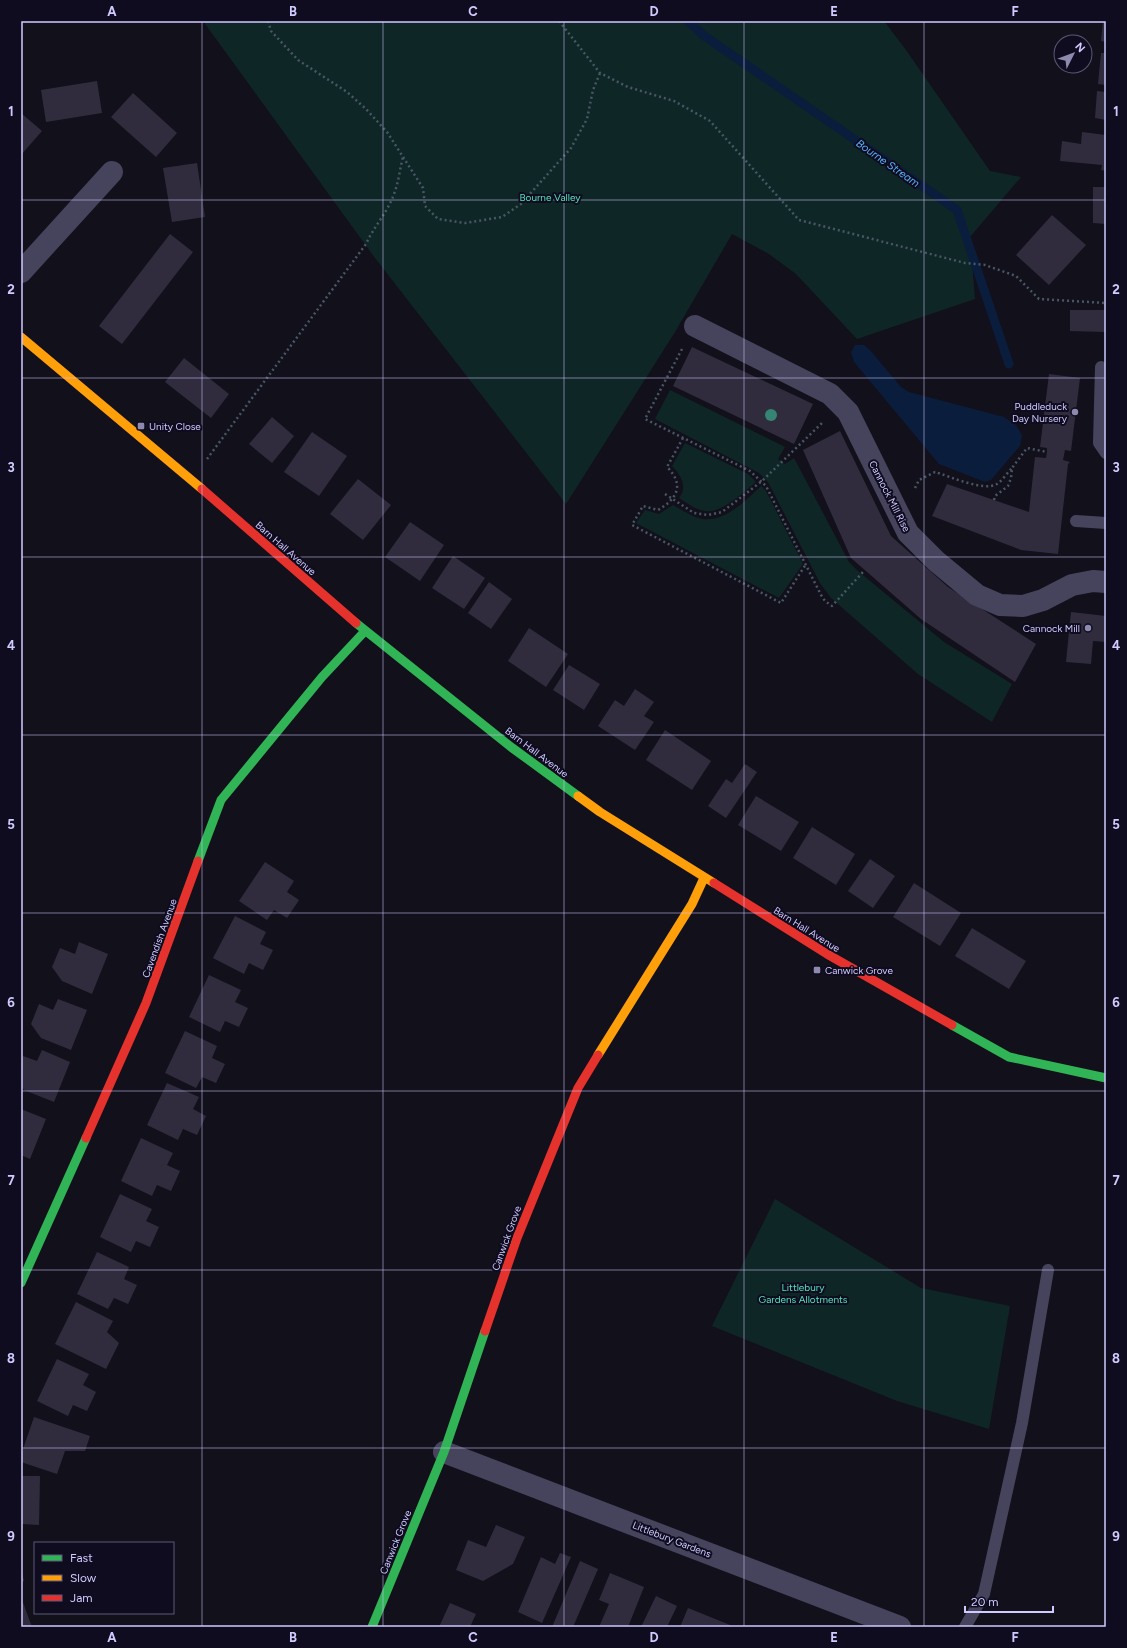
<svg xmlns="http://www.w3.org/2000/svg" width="1127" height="1648" viewBox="0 0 1127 1648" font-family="Figtree,sans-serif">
	<rect width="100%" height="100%" fill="#12101b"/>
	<path fill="#0f2626" d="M203,21H884L906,50L990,171L1021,177L970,237L975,299L857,339L796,274L769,254L732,234L675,332L566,504L375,258Z
		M670,390L785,447L778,459L785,464L794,458L849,562L858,571L944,642L1012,684L992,722L918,674L831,598L820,583L768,482L759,473L655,419Z
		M685,443L748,474L756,482C744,492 721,514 705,511C696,510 687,503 679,498C688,487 681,475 672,466Z
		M761,486L766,491L803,564L779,598L636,523L645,510L659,514L673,505C680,509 688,514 695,517C721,527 744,502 761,486Z
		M775,1199L921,1288L1010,1306L989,1429L897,1401L712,1326Z"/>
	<path fill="#0b1d3d" d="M855,345H864L870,350L901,387L909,392L1004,417L1016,425L1022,435L1020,446L991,480L985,482L939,464L854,362L851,352Z"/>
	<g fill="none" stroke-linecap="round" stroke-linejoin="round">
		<path stroke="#0b1d3d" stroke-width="9" d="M688,21L703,35L957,210L1009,364"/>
	</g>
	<path fill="#302c3e" d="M1103,21H1106V42L1101,41Z
		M1101,53H1106V85L1098,84Z
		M97,81L102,113L46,122L41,90Z
		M1097,91L1106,92V120L1095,118Z
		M133,93L177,133L156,157L111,117Z
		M21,113L42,131L21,155Z
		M1082,132L1106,135V171L1101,170L1102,165L1060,161L1062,141L1081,144Z
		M197,163L205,217L172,222L163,168Z
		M1093,187H1106V224L1093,223Z
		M1052,215L1086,245L1049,285L1016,255Z
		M170,234L193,252L122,344L99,326Z
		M1070,310H1106V332L1070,331Z
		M692,347L813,404L794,444L673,386Z
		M184,358L229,394L211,418L165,382Z
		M1049,374L1080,378L1071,451L1065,450L1063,460L1070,462L1068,464L1058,554L1021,550L932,516L947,484L1029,512L1035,457L1046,458L1047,452V448L1040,447Z
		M272,417L294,436L272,463L249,444Z
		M840,431L891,536L948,587L1036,644L1015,682L921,619L851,558L803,450Z
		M312,432L347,456L319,496L284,472Z
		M358,479L391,505L363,540L330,514Z
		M410,522L444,545L420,581L385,557Z
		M453,556L485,578L464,609L432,588Z
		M489,582L512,599L491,629L468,613Z
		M1071,612L1106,616V642L1093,641L1091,664L1066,662Z
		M529,628L568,654L546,687L508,661Z
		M569,665L600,684L584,710L553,690Z
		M635,689L654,702L644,716L654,722L635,750L598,726L615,700L624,706Z
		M665,730L711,761L692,790L646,760Z
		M745,764L757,772L726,818L708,806L726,779L732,783Z
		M756,796L799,822L781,851L738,825Z
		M812,827L855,854L836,885L793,858Z
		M870,859L895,876L873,908L848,891Z
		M265,862L294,881L287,892L299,900L287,918L274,910L267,920L239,901Z
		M914,883L961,913L940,946L893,917Z
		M235,916L266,932L260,944L273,950L263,970L249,963L244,974L213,958Z
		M972,928L1026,961L1009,989L955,956Z
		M79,942L108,954L92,994L62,981L52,967L60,948L75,954Z
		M209,975L241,990L235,1002L248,1008L239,1027L225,1021L220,1032L189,1017Z
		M58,999L87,1010L71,1050L41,1038L31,1024L39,1004L53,1010Z
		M185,1031L217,1046L212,1058L225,1064L216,1083L202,1077L196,1088L165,1073Z
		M42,1050L70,1062L54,1102L24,1090L21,1085V1060L23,1056L37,1061Z
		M167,1083L199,1097L193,1109L206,1116L197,1135L183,1129L178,1140L147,1125Z
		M21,1109L46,1119L30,1159L21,1155Z
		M141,1138L173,1153L167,1165L180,1171L171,1191L157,1185L152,1196L121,1181Z
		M120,1194L152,1209L146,1221L159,1227L150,1247L136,1241L131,1252L100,1237Z
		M97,1252L129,1267L124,1279L137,1285L128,1304L114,1298L108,1309L77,1294Z
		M76,1302L113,1321L107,1332L119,1343L106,1369L55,1344Z
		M57,1359L89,1374L83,1385L96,1392L87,1411L73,1405L68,1416L37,1401Z
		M34,1417L90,1436L85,1451H65L57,1474L21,1462V1455Z
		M21,1476H40L39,1525L21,1524Z
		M496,1525L525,1537L513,1564L483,1581L456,1570L468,1540L486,1547Z
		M560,1553L571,1557L542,1623L518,1612L541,1557L555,1564Z
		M580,1561L598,1569L573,1627H552Z
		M21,1569L24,1581L21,1582Z
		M610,1573L644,1587L628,1627H599L609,1604L599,1600Z
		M656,1596L677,1606L667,1627H641Z
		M21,1597L32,1627H21Z
		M450,1603L476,1614L470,1627H439Z
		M688,1608L735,1627H680Z"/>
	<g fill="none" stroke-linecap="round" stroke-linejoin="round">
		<path stroke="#485765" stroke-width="2.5" stroke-dasharray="2 3" stroke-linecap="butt" d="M268,21L271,31L298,60L347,92L366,109L387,132L423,188L425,206L438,219L465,223L502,217L521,204L571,148L587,119L593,90L600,73
			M559,21L600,73L628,87L674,101L710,121L799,220L965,263L985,265L1016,276L1039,299L1106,303
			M682,349L645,419L750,471L766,486L821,595L825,601L832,606L863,572
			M683,438L667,467C685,485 677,499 658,510L643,506L632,525L781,603L806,564
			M207,459L366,244C374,226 389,211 395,191C399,180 400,168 403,157
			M915,488L919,480L935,472C949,476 984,492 997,484C1002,481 1007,473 1012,468
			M665,494L694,513L708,515L722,512L762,481L822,423
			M994,500L995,496L1008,486L1011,478L1012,468L1027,448L1047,452"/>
		<path stroke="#45445c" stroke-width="12" d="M1101,367L1099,443L1106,453
			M1076,521L1106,523
			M965,1627L984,1594L1022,1423L1048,1270"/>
		<path stroke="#45445c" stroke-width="22" d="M21,272L112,172
			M695,326L830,394L848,412L908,533L936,561L977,595L1000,605L1023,606L1043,600L1072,585L1093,581L1106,582
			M444,1452L900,1627"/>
		<path stroke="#30b455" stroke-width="9" d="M356,623L511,747L578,796
			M198,861L221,800L322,677L365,631
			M952,1025L1009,1057L1106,1078
			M21,1283L86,1138
			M372,1627L444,1452L485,1331"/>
		<path stroke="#ff9f0a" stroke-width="9" d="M21,337L202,489
			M578,796L600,812L714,883
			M598,1055L692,904L704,878"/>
		<path stroke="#e5322d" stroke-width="9" d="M202,489L356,623
			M714,883L827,954L952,1025
			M86,1138L146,1003L198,861
			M485,1331L517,1238L578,1088L598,1055"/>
	</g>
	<circle fill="#368474" cx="771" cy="415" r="6"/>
	<path fill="none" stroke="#cfcaff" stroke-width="1" stroke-opacity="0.55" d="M202,21V1627M383,21V1627M564,21V1627M744,21V1627M924,21V1627M21,200H1106M21,378H1106M21,557H1106M21,735H1106M21,913H1106M21,1091H1106M21,1270H1106M21,1448H1106"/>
	<g fill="#8d89af" stroke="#0f0c1f" stroke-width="1.5">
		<circle cx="1075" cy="412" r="4"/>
		<rect x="137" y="422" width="8" height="8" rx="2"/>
		<circle cx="1088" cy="628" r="4"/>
		<rect x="813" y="966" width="8" height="8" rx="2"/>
	</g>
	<g text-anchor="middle" stroke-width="4" stroke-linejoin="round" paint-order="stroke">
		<g font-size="10" fill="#53e2bd" stroke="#0f0c1f">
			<text x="550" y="201">Bourne Valley</text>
			<text x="803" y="1291">Littlebury<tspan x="803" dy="12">Gardens Allotments</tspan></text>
		</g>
		<g font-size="10" fill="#cfcaff" stroke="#0f0c1f" text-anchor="end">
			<text x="1067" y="410">Puddleduck<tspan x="1067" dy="12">Day Nursery</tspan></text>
			<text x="149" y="430" text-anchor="start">Unity Close</text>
			<text x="1080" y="632">Cannock Mill</text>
			<text x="825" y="974" text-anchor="start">Canwick Grove</text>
		</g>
		<g font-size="10" fill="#cfcaff" stroke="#0f0c1f">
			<text transform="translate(890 496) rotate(63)" y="4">Cannock Mill Rise</text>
			<text transform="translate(286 548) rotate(41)" y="4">Barn Hall Avenue</text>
			<text transform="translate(537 752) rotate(37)" y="4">Barn Hall Avenue</text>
			<text transform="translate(807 929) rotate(32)" y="4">Barn Hall Avenue</text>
			<text transform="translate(159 938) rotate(-70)" y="4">Cavendish Avenue</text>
			<text transform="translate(506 1238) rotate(-70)" y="4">Canwick Grove</text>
			<text transform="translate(672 1539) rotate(21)" y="4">Littlebury Gardens</text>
			<text transform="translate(395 1542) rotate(-68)" y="4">Canwick Grove</text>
		</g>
		<g font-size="11" font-style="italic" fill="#58b3ff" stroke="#0f0c1f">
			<text transform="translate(888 163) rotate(35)" y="4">Bourne Stream</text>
		</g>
	</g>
	<rect width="1127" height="1648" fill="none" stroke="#0f0c1f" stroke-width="44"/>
	<rect x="34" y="1542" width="140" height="72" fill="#0f0c1f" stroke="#5c5879"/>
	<rect x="42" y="1555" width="20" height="6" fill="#30b455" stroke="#5c5879"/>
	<text x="70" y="1562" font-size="12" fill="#cfcaff">Fast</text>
	<rect x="42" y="1575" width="20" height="6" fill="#ff9f0a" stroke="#5c5879"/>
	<text x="70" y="1582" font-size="12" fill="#cfcaff">Slow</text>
	<rect x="42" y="1595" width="20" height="6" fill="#e5322d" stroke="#5c5879"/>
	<text x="70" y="1602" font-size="12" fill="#cfcaff">Jam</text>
	<g transform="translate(1073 54) rotate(48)"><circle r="19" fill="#0f0c1f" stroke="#5c5879"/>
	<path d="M0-3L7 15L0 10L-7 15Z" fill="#8d89af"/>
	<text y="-6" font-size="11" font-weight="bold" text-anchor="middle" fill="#cfcaff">N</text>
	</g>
	<path d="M965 1606v6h88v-6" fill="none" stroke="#cfcaff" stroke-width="2"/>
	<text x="971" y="1606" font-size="12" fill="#cfcaff" stroke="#0f0c1f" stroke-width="3" paint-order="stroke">20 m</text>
	<rect x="22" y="22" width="1083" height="1604" fill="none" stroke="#cfcaff" stroke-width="1.5"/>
	<g font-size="13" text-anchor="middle" font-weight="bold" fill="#cfcaff">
		<text x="112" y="16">A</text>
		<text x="293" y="16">B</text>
		<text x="473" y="16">C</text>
		<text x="654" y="16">D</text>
		<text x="834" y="16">E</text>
		<text x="1015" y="16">F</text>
		<text x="11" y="116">1</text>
		<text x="1116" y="116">1</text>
		<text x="11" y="294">2</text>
		<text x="1116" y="294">2</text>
		<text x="11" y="472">3</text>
		<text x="1116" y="472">3</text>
		<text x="11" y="650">4</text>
		<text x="1116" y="650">4</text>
		<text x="11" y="829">5</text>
		<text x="1116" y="829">5</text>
		<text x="11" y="1007">6</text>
		<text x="1116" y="1007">6</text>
		<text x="11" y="1185">7</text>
		<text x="1116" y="1185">7</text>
		<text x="11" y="1363">8</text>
		<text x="1116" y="1363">8</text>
		<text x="11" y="1541">9</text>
		<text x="1116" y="1541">9</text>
		<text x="112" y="1642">A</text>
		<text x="293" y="1642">B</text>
		<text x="473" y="1642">C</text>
		<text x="654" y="1642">D</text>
		<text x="834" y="1642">E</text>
		<text x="1015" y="1642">F</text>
	</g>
</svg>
